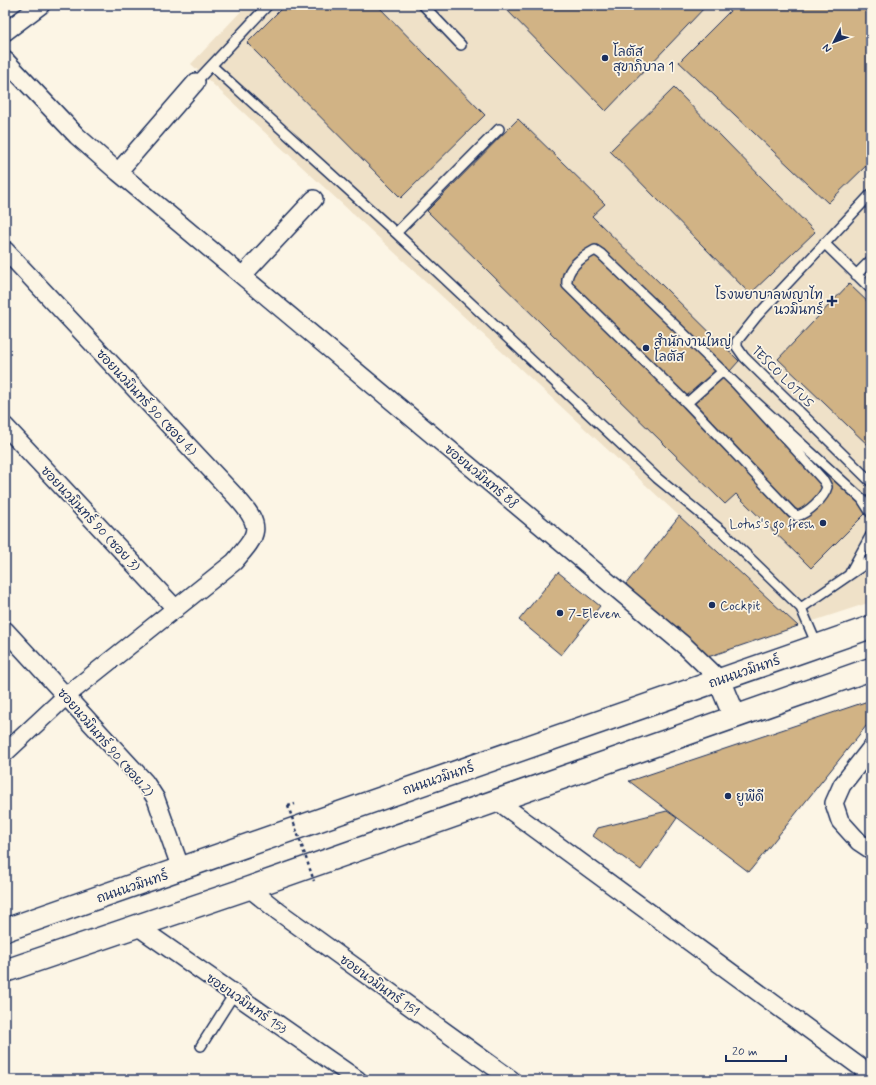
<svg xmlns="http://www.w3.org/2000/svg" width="876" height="1085" viewBox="0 0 876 1085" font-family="Mynerve,'Playpen Sans Thai',sans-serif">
	<rect width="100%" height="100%" fill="#fcf5e5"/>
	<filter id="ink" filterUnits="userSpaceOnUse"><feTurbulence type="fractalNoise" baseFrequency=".025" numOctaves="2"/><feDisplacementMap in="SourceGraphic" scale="8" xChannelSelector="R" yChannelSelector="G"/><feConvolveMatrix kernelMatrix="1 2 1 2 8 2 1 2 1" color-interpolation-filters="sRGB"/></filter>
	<g filter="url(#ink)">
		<path fill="#efe1c8" d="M247,5H871V602L798,626L191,64Z"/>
		<path fill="#d1b385" stroke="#1b2f5e" d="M285,5H377L485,115L401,198L247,43Z
			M502,5H707L606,111Z
			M736,5H871V161L828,203L679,62Z
			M674,88L815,232L750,294L610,151Z
			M518,119L605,204L592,216L739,361L730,371L870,509L811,568L736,494L725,504L427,211Z
			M849,284L871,305V448L778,359Z
			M679,516L798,626L705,658L626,584Z
			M558,572L600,606L561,655L519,620Z
			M871,700V720L749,872L629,781Z
			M667,811L677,818L641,870L593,836L598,828Z"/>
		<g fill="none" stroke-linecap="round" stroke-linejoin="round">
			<defs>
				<path id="lane" d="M423,5L461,45
					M212,66L396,233L657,478L723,532L801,608
					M196,82L268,5
					M871,194L757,316L737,341V347L744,357L871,482
					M396,233L499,129
					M824,243L871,289
					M856,275L871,260
					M736,384L824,481L827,487C824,498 808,513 797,516L792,513L687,403L567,285C565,269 582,257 595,250L601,254L736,384L862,499L871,513
					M687,403L723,371
					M850,573L871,535
					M817,645L801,608L871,560
					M201,1046L234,994"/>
				<path id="street" d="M5,32L41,5
					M5,60L77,136L118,172L686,647L719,679
					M118,172L196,82
					M5,250L237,498C264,528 258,534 234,562L66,696L5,753
					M243,275L314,199
					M5,426L176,609
					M5,630L145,782L156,799L181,869
					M871,748L842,785L834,803L840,821L859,842L871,850
					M496,800L871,1075
					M249,888L279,912L512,1080
					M137,926L358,1080"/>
				<path id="secondary" d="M719,679L734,715
					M5,930L871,627
					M5,971L249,888L871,669"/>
			</defs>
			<use href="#lane" stroke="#1b2f5e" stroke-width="12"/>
			<use href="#street" stroke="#1b2f5e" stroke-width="20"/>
			<use href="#secondary" stroke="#1b2f5e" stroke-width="25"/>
			<path stroke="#1b2f5e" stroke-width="2.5" stroke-dasharray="3 3" stroke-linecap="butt" d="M288,806L295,804"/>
			<use href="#lane" stroke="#fcf5e5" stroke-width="9"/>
			<use href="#street" stroke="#fcf5e5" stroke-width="17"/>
			<use href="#secondary" stroke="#fcf5e5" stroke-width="22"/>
			<path stroke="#1b2f5e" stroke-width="2.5" stroke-dasharray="3 3" stroke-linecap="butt" d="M288,806L314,881"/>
		</g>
	</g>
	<g fill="#1b2f5e" stroke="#fcf5e5" stroke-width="1.5">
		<circle cx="605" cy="58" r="4"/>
		<path d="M830 295h4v4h4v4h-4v4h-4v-4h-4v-4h4z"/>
		<circle cx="646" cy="348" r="4"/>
		<circle cx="823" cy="523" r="4"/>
		<circle cx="712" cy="605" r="4"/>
		<circle cx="560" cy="613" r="4"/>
		<circle cx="728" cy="796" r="4"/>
	</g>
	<g text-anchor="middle" stroke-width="3.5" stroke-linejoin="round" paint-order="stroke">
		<g font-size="13" fill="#1b2f5e" stroke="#fcf5e5" text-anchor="start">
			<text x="613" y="56">โลตัส<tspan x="613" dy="15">สุขาภิบาล 1</tspan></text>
			<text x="823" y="299" text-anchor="end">โรงพยาบาลพญาไท<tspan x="823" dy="15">นวมินทร์</tspan></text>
			<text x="654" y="346">สำนักงานใหญ่<tspan x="654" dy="15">โลตัส</tspan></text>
			<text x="815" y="528" text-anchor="end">Lotus's go fresh</text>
			<text x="720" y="610">Cockpit</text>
			<text x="568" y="618">7-Eleven</text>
			<text x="736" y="801">ยูพีดี</text>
		</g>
		<g font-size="13" fill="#1b2f5e" stroke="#fcf5e5">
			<text transform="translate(783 376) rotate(45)" y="5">TESCO LOTUS</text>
			<text transform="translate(147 402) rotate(47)" y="5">ซอยนวมินทร์ 90 (ซอย 4)</text>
			<text transform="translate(482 476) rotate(40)" y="5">ซอยนวมินทร์ 88</text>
			<text transform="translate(91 518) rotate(47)" y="5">ซอยนวมินทร์ 90 (ซอย 3)</text>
			<text transform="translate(744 671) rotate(-19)" y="5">ถนนนวมินทร์</text>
			<text transform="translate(106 742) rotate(49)" y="5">ซอยนวมินทร์ 90 (ซอย 2)</text>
			<text transform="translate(438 778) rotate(-19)" y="5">ถนนนวมินทร์</text>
			<text transform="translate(132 886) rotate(-19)" y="5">ถนนนวมินทร์</text>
			<text transform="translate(380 985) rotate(36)" y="5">ซอยนวมินทร์ 151</text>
			<text transform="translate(247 1003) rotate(35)" y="5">ซอยนวมินทร์ 153</text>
		</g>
	</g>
	<rect width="876" height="1085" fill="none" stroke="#fcf5e5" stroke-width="20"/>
	<rect x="10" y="10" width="856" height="1065" fill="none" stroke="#1b2f5e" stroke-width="1.5" filter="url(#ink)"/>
	<g transform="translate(834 42) rotate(228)" stroke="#fcf5e5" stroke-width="3" paint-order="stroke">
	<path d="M0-3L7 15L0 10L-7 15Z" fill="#1b2f5e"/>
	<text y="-6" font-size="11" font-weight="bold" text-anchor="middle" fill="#1b2f5e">N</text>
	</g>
	<path d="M726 1055v6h60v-6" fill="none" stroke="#1b2f5e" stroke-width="2"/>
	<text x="732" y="1055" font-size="12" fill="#1b2f5e" stroke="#fcf5e5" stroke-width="3" paint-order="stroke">20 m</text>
</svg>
